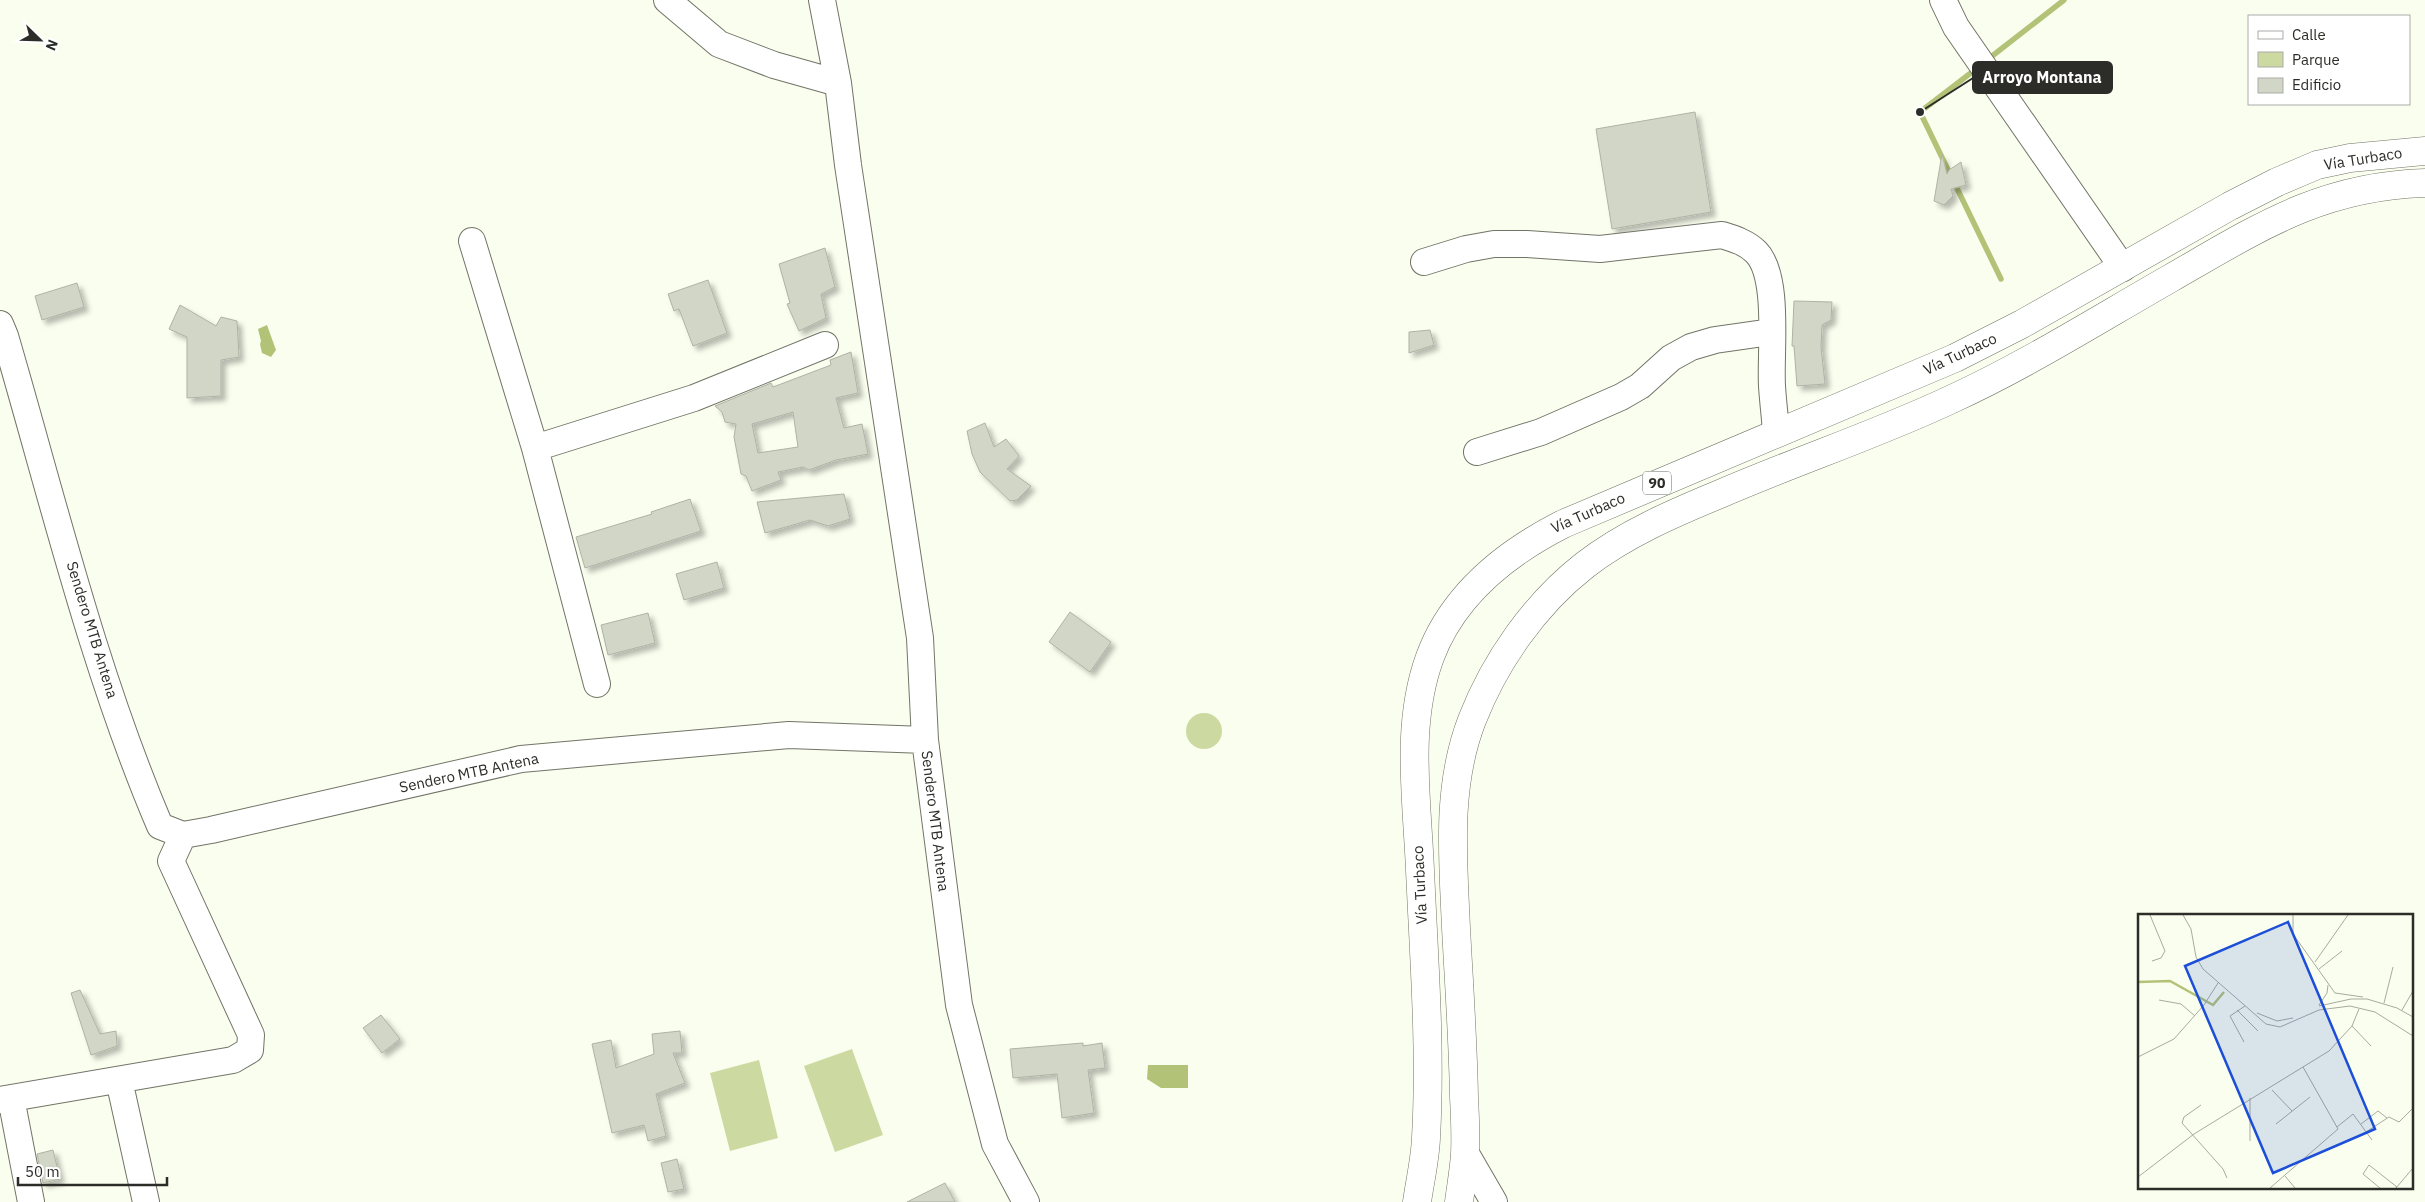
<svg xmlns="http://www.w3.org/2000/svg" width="2425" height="1202" viewBox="0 0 2425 1202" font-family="'IBM Plex Sans',sans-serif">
	<defs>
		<filter id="shadow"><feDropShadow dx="4.5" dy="4.5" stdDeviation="2.5" flood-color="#0004"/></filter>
	</defs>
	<rect width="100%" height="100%" fill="#fafeee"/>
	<path fill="#ccd9a1" d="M1186 731a18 18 0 1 1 36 0a18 18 0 1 1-36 0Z
		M852,1049L883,1135L835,1152L804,1066Z
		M759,1060L778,1138L730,1151L710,1073Z"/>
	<path fill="#b2c377" d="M267,325L276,350L271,357L262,353L260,344L261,341L258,329Z
		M1148,1065H1188V1088H1161L1147,1079Z"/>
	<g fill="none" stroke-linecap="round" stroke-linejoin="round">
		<path stroke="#b2c377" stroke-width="5.5" d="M1987,60L2064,0
			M1976,69L1920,112L2001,279"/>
	</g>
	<path fill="#d2d6c7" stroke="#afb2a4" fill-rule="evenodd" filter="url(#shadow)" d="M1695,112L1711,212L1612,229L1596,129Z
		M1942,154L1947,174L1949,170L1961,162L1966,185L1951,189L1953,196L1944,205L1934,201Z
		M825,248L835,287L821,294L826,318L799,331L787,304L790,303L779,264Z
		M708,280L727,333L693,346L679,309L674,311L668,294Z
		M77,283L84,307L42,320L35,296Z
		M1794,301L1832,302L1831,320L1822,325L1821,347L1825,384L1797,386L1794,346H1792Z
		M180,305L216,326L221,317L237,321L239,357L221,360V396L187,398V337L169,329Z
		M1430,330L1434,345L1409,353V332Z
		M851,352L858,393L836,398L844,428L862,424L868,454L836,460L809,470L803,467L778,472L781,480L752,491L746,476L741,474L734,437L736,424L725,422L722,412L715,406L771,383L773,387L831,365L830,360ZM793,412L798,447L758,453L752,424Z
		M985,423L994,447L1006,439L1019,456L1007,469L1031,486L1017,500L1010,501L980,472L972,454L967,431Z
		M844,494L850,519L828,526L810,520L765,533L757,502Z
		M690,499L701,531L585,568L576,537L652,514L651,512Z
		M717,562L724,588L684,600L676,574Z
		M1070,612L1111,642L1090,672L1049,642Z
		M648,613L655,643L608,655L601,625Z
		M80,990L100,1034L116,1031L117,1046L91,1055L71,993Z
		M381,1015L400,1039L382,1053L363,1028Z
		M680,1031L682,1053H673L685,1083L656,1094L666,1136L648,1141L644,1125L612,1133L592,1044L611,1040L616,1068L654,1054L652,1034Z
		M1083,1043V1046L1102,1043L1105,1068L1088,1070L1094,1113L1062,1118L1057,1074L1013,1078L1010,1049Z
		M53,1150L60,1179L43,1183L37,1154Z
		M677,1159L684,1189L668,1192L661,1163Z
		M945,1183L955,1202H907Z"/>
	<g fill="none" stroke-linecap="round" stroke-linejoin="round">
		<defs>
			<path id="minor" d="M667,0L719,44L774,65L838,83
				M822,0L838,83L848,165L920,638L925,740L959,1005L995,1144L1026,1202
				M1943,0L1956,27L2123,268
				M472,241L535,448L597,684
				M1424,262L1466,249L1494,244H1527L1600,249L1722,235C1735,239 1747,243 1756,252C1780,276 1770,353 1772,386C1773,402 1775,417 1776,432
				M0,324L5,336C53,500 93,669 160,826L183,835L211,830L521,759L789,735L925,740
				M535,448L694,398L825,345
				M1477,452L1541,432L1621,397L1640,386L1671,358L1691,347L1715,340L1771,332
				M119,1080L146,1202
				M11,1098L31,1202
				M0,1100L233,1060L250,1050L251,1035L171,861L183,835
				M1465,1152L1494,1202"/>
			<path id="highway" d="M1417,1202C1420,1181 1425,1160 1426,1138C1431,1049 1424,959 1420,870C1417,799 1405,725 1430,657C1453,595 1506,553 1563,524L1955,358L2022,324L2230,206L2277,182L2317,165L2350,158L2425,151
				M1459,1202C1461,1186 1464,1170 1465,1154C1466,1135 1465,1116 1464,1097C1463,1041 1459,984 1456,928C1453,858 1446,787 1472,720C1495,661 1535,604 1585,565C1625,534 1674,513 1720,494C1796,461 1878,434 1952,399C2028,364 2099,319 2171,278C2258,228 2321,186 2425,183"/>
		</defs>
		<use href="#minor" stroke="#717467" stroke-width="28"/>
		<use href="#highway" stroke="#717467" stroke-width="29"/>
		<use href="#minor" stroke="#fff" stroke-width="26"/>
		<use href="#highway" stroke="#fff" stroke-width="28"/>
	</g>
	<g text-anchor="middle" stroke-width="4.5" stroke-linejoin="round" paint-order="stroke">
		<rect fill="#fff" stroke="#6b6c68" stroke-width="1" x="1643" y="471.5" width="28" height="23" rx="4"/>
		<g font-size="14" font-weight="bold" fill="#2c2d28">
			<text x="1657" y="488">90</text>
		</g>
		<g font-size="15" fill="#2c2d28" stroke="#fff">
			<text transform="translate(2363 159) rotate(-9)" y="5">Vía Turbaco</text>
			<text transform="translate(1960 354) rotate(-25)" y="5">Vía Turbaco</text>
			<text transform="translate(1588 513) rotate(-24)" y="5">Vía Turbaco</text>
			<text transform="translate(92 630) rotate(73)" y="5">Sendero MTB Antena</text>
			<text transform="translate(469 773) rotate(-12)" y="5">Sendero MTB Antena</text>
			<text transform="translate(935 821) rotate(83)" y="5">Sendero MTB Antena</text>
			<text transform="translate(1420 885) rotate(-93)" y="5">Vía Turbaco</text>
		</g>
	</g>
	<g transform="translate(2138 914)">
		<rect width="275" height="275" fill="#fafeee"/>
		<path fill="none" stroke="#b2c377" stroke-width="2.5" d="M0,68L32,67L75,91L86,78"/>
		<path fill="none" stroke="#a8aa9f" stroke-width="1" d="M12,1L27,37L23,44L14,47M45,1L53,15L58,43L65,55L128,110L142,113L181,96L212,92L237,98L275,122M155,1V20L197,79L225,83M177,48L210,1M181,55L204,37M21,86L43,90L57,102M246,89L255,53M181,91L189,79L190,71M181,92L213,85H229L259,94L275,103M99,96L120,117M264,96L275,77M119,99L139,107L155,104M214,112L233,132M106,128L92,102L107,92M0,143L36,125L66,91L80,69M134,176L154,197M112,184V227M63,191L46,203L44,209L85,255L89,264M138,210L172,183M223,210L240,197L249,204M199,213L215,200L234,226M228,218L251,203L261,208L275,194M147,262L157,274M0,263L56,220L191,137L214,112L221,95M132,274L200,215L165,153M242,274L225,260L231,251L259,273M258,274L275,254"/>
		<path fill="#1d4ed8" fill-opacity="0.15" stroke="#1d4ed8" stroke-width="2.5" d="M150,8L237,215L135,259L47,52Z"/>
		<rect width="275" height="275" fill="none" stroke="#2c2d28" stroke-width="2.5"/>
	</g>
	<path fill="none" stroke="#2c2d28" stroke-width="2" d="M1920 112L1973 78"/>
	<circle fill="#2c2d28" stroke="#fff" stroke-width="2" cx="1920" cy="112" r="5"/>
	<rect fill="#2c2d28" stroke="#2c2d28" stroke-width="2" x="1973" y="62" width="139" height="31" rx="5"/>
	<g font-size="16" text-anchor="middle" font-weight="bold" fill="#fff">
		<text x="2042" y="83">Arroyo Montana</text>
	</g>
	<rect x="2248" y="15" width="162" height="90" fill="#ffffff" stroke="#ababa9"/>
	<rect x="2258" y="31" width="25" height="8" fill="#ffffff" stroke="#ababa9"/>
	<text x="2292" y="40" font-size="15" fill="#2c2d28">Calle</text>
	<rect x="2258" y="52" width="25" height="15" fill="#ccd9a1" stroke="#ababa9"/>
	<text x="2292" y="65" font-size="15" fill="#2c2d28">Parque</text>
	<rect x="2258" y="78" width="25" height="15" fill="#d2d6c7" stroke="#ababa9"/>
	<text x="2292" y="90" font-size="15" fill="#2c2d28">Edificio</text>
	<g transform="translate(40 40) rotate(113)" stroke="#ffffff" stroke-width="4" paint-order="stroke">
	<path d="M0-4L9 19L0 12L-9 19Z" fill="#2c2d28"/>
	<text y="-8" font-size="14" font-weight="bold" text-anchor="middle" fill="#2c2d28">N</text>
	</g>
	<path d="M18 1177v8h149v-8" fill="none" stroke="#2c2d28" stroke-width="2.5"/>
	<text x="25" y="1177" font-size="15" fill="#2c2d28" stroke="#ffffff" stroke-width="4" paint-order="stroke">50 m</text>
</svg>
